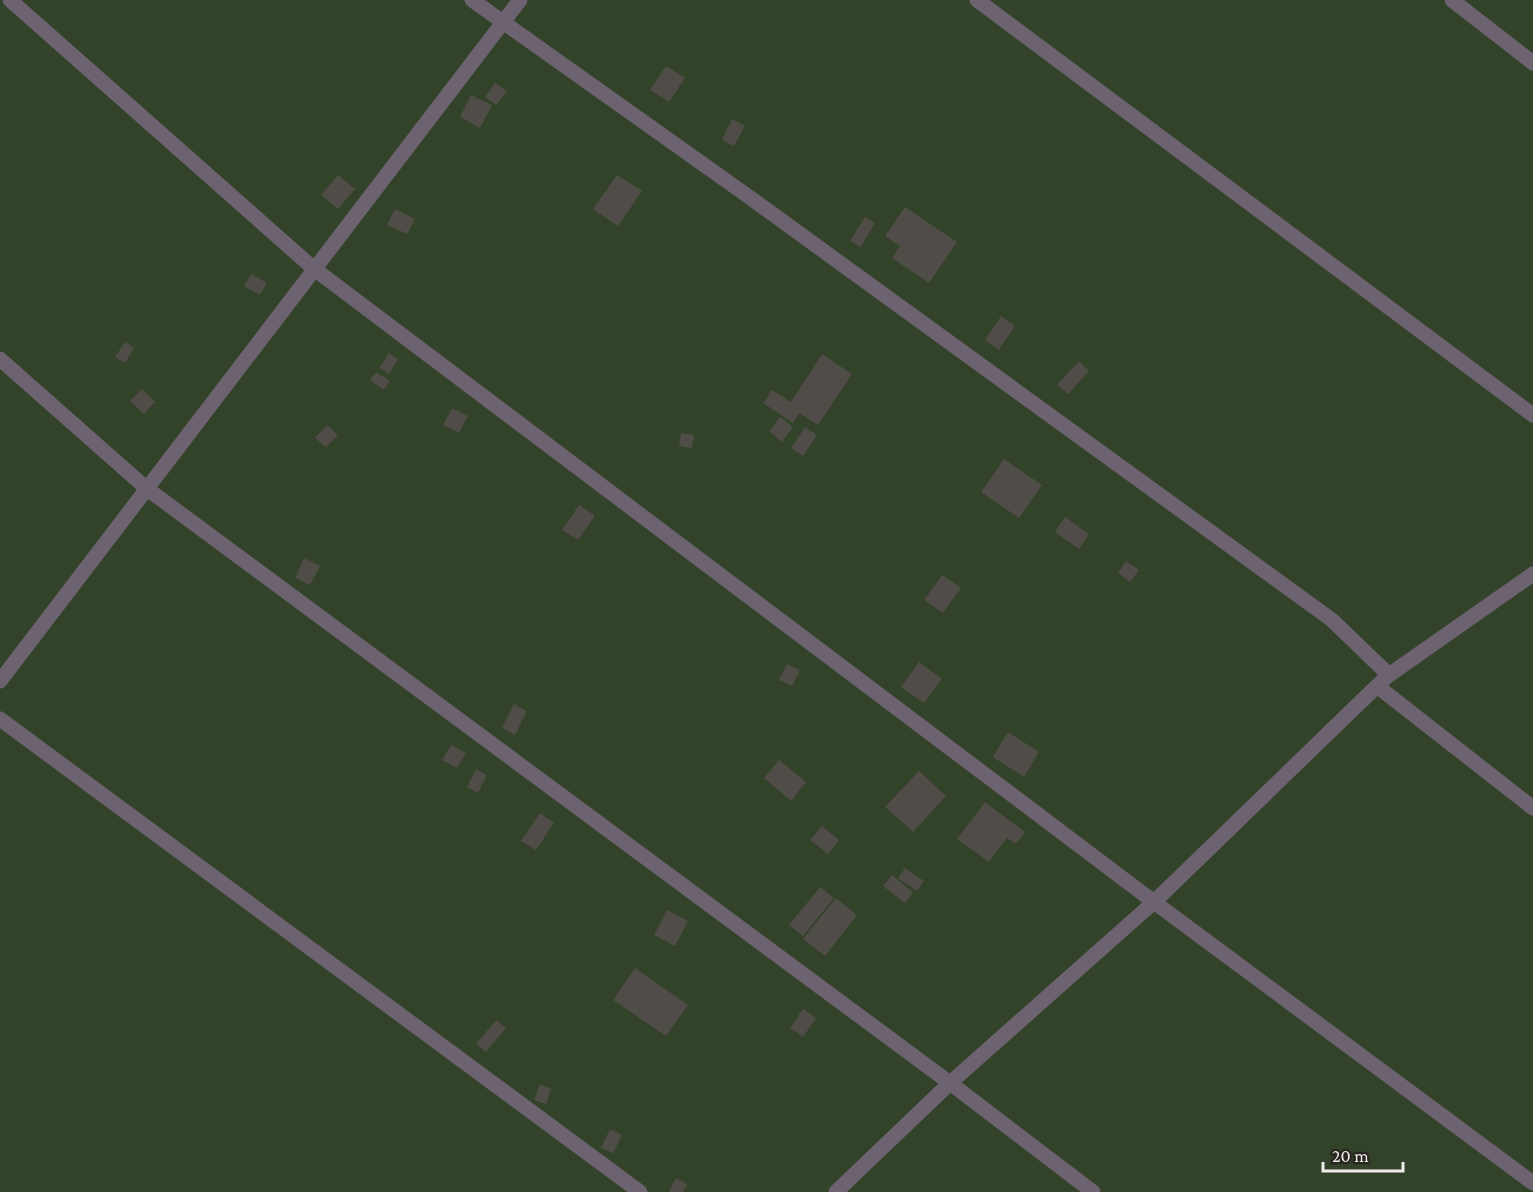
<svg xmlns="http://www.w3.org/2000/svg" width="1533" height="1192" viewBox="0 0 1533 1192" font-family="'Crimson Pro',serif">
	<rect width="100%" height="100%" fill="#322f2a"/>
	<path fill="#324329" d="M0,0H1533V1192H0Z"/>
	<path fill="#504c47" d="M666,66L685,78L669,102L650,90Z
		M495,83L507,91L496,105L485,97Z
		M471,95L492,105L480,128L460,117Z
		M732,119L745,126L734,146L722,140Z
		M338,175L355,189L338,209L321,195Z
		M617,175L642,191L618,226L593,209Z
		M905,207L957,242L929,283L892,258L900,246L885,236Z
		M395,209L415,219L407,234L387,225Z
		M865,217L875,223L861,247L850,241Z
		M251,274L267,283L260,295L244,286Z
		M1001,316L1015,326L999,350L985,340Z
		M125,342L134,348L125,363L115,357Z
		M389,353L398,359L389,374L379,368Z
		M822,354L852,374L818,425L799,413L793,423L763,403L772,390L791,402Z
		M1079,361L1089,371L1068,394L1057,385Z
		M376,372L390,381L384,390L370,380Z
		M142,389L155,402L144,414L130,401Z
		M452,408L468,416L459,433L443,425Z
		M780,417L793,427L782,442L769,431Z
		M327,425L338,435L326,447L315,438Z
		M805,427L817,435L803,456L791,448Z
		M681,433L694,435L692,448L679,446Z
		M1004,459L1042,485L1019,518L981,492Z
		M579,505L595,516L578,540L562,530Z
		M1065,517L1089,534L1079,549L1055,532Z
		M304,558L320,566L310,585L295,578Z
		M1126,561L1139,570L1130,582L1118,573Z
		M942,575L961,588L943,613L924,600Z
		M919,662L942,679L924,703L901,687Z
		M787,664L800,670L792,686L779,680Z
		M514,704L527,711L515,735L502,728Z
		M1008,732L1039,752L1024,777L993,757Z
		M451,745L466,753L457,768L442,760Z
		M779,760L806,782L791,801L764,778Z
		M476,769L487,775L478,793L467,787Z
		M919,771L946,796L913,832L885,807Z
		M985,802L1025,832L1016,844L1007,838L989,862L957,839Z
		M540,813L554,823L536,850L521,841Z
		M822,826L839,840L828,854L810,840Z
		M905,868L924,881L917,891L898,878Z
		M892,875L913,892L905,903L883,886Z
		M820,887L834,898L803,936L789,925Z
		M836,898L857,915L825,956L803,939Z
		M667,910L688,921L675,946L654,935Z
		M635,968L688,1005L666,1036L613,1000Z
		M803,1009L816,1018L803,1037L790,1028Z
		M496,1020L506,1028L486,1052L476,1044Z
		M540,1084L551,1089L546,1104L534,1100Z
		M610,1129L622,1135L613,1153L601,1148Z
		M676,1178L687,1184L683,1192H669Z"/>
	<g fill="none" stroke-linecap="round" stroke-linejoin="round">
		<path stroke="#6c6270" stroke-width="15" d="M10,0L313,268L1154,902L1533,1183
			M472,0L745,194L1332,620L1389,675
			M977,0L1533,415
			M1452,0L1533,63
			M0,359L146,488L950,1083L1093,1192
			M0,681L520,0
			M1377,686L1533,808
			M0,719L640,1192
			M836,1192L950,1083L1154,902L1377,686L1389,675L1533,574"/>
	</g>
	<path d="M1323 1162v9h80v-9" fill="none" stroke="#eeece8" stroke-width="3"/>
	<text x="1332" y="1162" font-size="18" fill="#eeece8" stroke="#282520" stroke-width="4.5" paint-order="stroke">20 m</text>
</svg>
